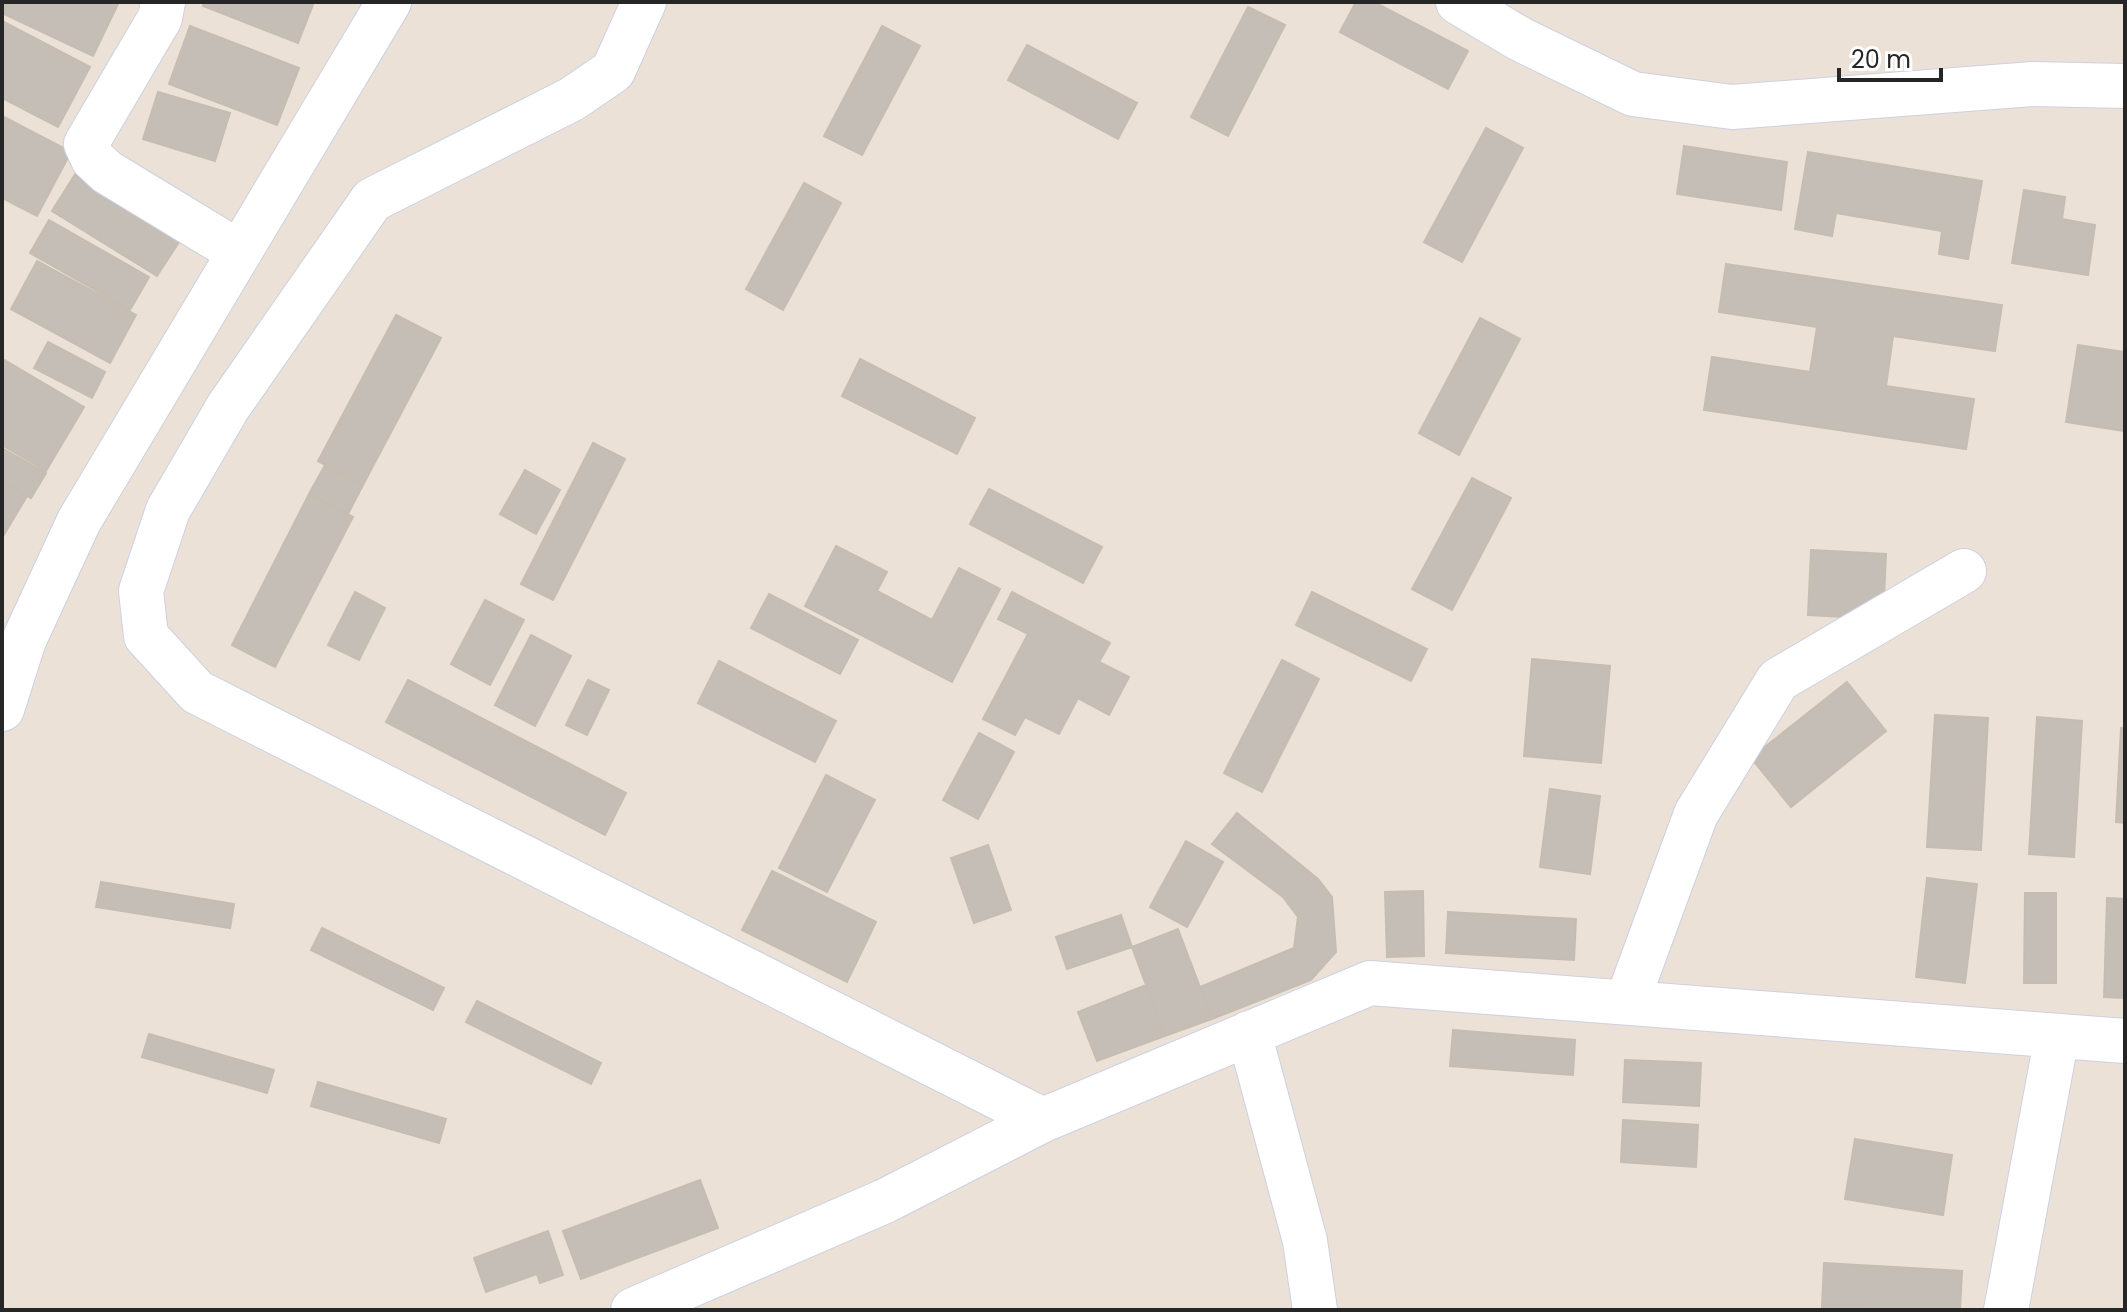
<svg xmlns="http://www.w3.org/2000/svg" width="2127" height="1312" viewBox="0 0 2127 1312" font-family="Poppins,sans-serif">
	<rect width="100%" height="100%" fill="#ebe1d6"/>
	<path fill="#c5beb7" stroke="#c6bdb0" stroke-width="2" d="M2,2H119L93,56L2,13Z
		M204,2H314L298,43L203,6Z
		M1356,2H1374L1468,51L1448,89L1340,32Z
		M1248,7L1285,25L1228,136L1191,117Z
		M2,21L90,67L58,127L2,98Z
		M190,26L299,68L277,125L169,84Z
		M882,26L920,46L862,155L824,136Z
		M1027,45L1137,103L1118,139L1008,80Z
		M158,92L230,113L215,161L143,139Z
		M4,117L71,152L37,216L2,198Z
		M1486,128L1523,148L1462,262L1424,242Z
		M1684,146L1787,162L1781,210L1677,194Z
		M1808,152L1982,181L1968,259L1939,254L1942,231L1836,213L1832,236L1795,229Z
		M83,162L188,228L157,276L52,211Z
		M804,183L841,203L783,310L746,289Z
		M2024,190L2065,197L2062,219L2095,225L2088,275L2012,263Z
		M49,220L149,277L130,310L30,253Z
		M37,261L136,315L110,363L11,309Z
		M1726,264L2002,305L1995,351L1893,336L1886,386L1974,399L1966,449L1704,410L1712,357L1810,372L1817,327L1719,312Z
		M396,315L441,338L363,485L318,461Z
		M1480,318L1520,339L1459,455L1419,433Z
		M48,342L105,372L92,398L34,368Z
		M2078,345L2125,352L2124,431L2066,422Z
		M3,359L84,407L46,471L2,445Z
		M860,359L975,418L957,454L842,396Z
		M593,443L625,459L553,600L521,584Z
		M2,448L46,473L31,498L2,480Z
		M325,465L363,485L348,514L309,494Z
		M525,470L560,490L536,534L500,514Z
		M1472,478L1511,498L1452,610L1412,589Z
		M2,482L27,496L2,538Z
		M989,489L1102,547L1083,583L970,524Z
		M309,494L353,517L275,667L232,645Z
		M836,546L887,572L877,591L932,620L959,568L1000,589L952,682L805,606Z
		M1811,550L1886,554L1883,619L1808,615Z
		M355,592L385,608L359,660L328,645Z
		M1012,592L1110,643L1099,662L1129,677L1109,715L1078,698L1059,734L1025,717L1015,735L983,719L1028,634L998,619Z
		M1312,592L1427,649L1411,681L1296,625Z
		M769,594L858,640L840,674L751,628Z
		M485,600L524,620L490,685L451,664Z
		M531,635L571,656L535,726L495,705Z
		M1532,659L1610,666L1601,763L1524,756Z
		M1282,660L1319,679L1262,792L1224,773Z
		M719,661L836,721L815,762L698,703Z
		M408,680L626,793L605,835L386,722Z
		M588,680L609,690L587,735L566,725Z
		M1847,682L1886,731L1791,807L1751,758Z
		M1935,715L1988,718L1981,850L1927,847Z
		M2037,717L2082,721L2074,857L2029,854Z
		M2121,728H2125V823L2116,822Z
		M979,733L1014,752L978,819L943,800Z
		M826,775L875,800L827,892L779,868Z
		M1550,789L1600,796L1590,874L1540,867Z
		M1237,813L1318,879L1332,897L1336,952L1311,980L1212,1019L1200,987L1294,948L1298,917L1283,897L1212,844Z
		M1186,841L1223,862L1187,927L1150,907Z
		M988,845L1011,910L974,923L951,858Z
		M772,871L876,922L847,982L742,930Z
		M1927,878L1977,884L1965,983L1916,977Z
		M101,882L234,904L230,928L96,907Z
		M1423,891L1424,956L1387,957L1385,892Z
		M2025,893H2056V983H2024Z
		M2107,898L2125,899V998L2104,997Z
		M1448,912L1576,919L1574,960L1446,953Z
		M1121,915L1132,947L1067,969L1056,937Z
		M322,928L444,988L433,1010L311,950Z
		M1178,929L1212,1019L1165,1036L1132,947Z
		M1146,985L1165,1036L1097,1061L1078,1012Z
		M477,1001L601,1063L591,1084L466,1022Z
		M1453,1030L1575,1040L1573,1075L1450,1066Z
		M149,1034L274,1070L267,1093L142,1057Z
		M1625,1060L1701,1063L1699,1106L1623,1102Z
		M318,1082L446,1119L439,1143L311,1106Z
		M1623,1120L1698,1125L1696,1167L1621,1162Z
		M1855,1139L1952,1155L1943,1215L1845,1199Z
		M700,1180L718,1228L581,1279L563,1231Z
		M548,1231L563,1275L540,1283L537,1274L486,1292L474,1258Z
		M1824,1263L1962,1271L1960,1310L1822,1307Z"/>
	<g fill="none" stroke-linecap="round" stroke-linejoin="round">
		<defs>
			<path id="minor" d="M163,2L160,18L86,144L93,159L107,172L237,251
				M644,2L613,71L572,99L372,200L228,407L168,510L141,591L146,636L197,692L1043,1120
				M1458,2L1520,39L1633,94L1732,107L2033,84L2125,86
				M2,709L24,640L79,521L389,2
				M1627,1002L1696,814L1778,680L1964,571
				M1249,1033L1305,1241L1315,1310
				M633,1310L885,1201L1043,1120L1370,983L2125,1041
				M2006,1310L2057,1036"/>
		</defs>
		<use href="#minor" stroke="#ccd1e1" stroke-width="46"/>
		<use href="#minor" stroke="#fff" stroke-width="44"/>
	</g>
	<rect width="2127" height="1312" fill="none" stroke="#262626" stroke-width="8"/>
	<path d="M1839 68v12h102v-12" fill="none" stroke="#262626" stroke-width="4"/>
	<text x="1851" y="68" font-size="24" fill="#262626" stroke="#ffffff" stroke-width="6" paint-order="stroke">20 m</text>
</svg>
